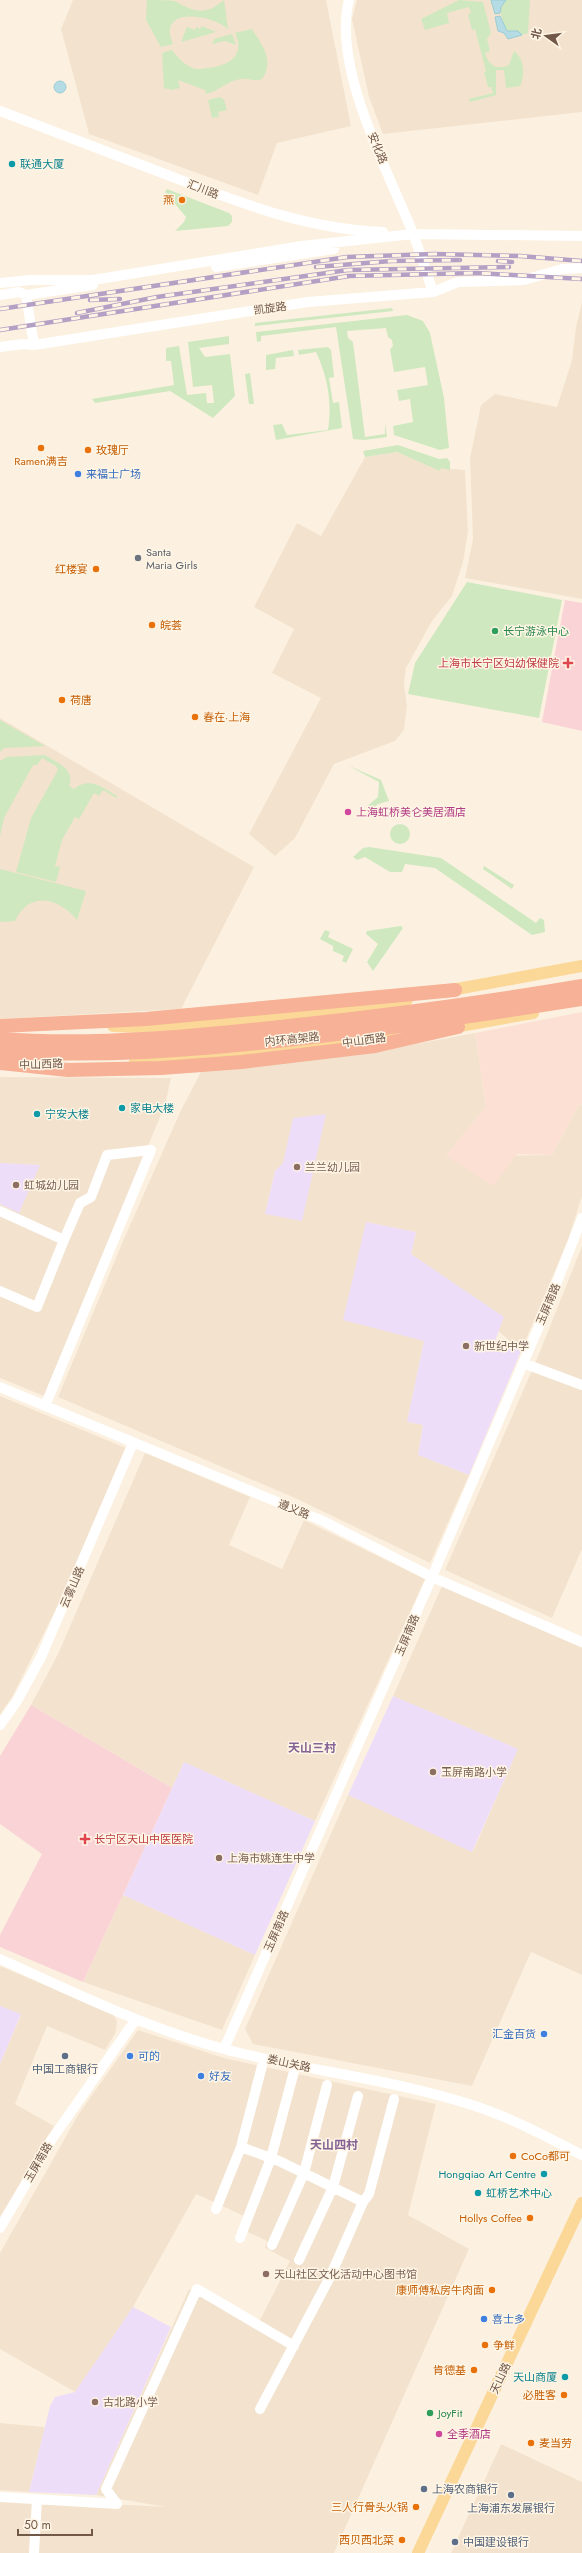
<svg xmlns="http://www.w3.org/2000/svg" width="582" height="2553" viewBox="0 0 582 2553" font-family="Jost,'Noto Sans SC',sans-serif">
	<rect width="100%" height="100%" fill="#fcf1e0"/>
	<path fill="#f3e3ce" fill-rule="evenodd" d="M73,0H326L351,126L277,143L258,195L89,134L61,29Z
		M357,0H582V112L383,134L369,97L358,47L352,19Z
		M582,302V599L465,578L473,539L470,458L481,405L495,394L557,407L572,360L576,327Z
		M397,452L440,470L441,468L465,470L468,531L463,562L452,596L432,621L406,668L404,683L407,706L404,730L395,741L334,764L295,838L275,856L249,834L321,698L272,673L294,629L254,607L297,523L321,536L365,457Z
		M0,718L254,867L181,1009L0,1019Z
		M475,1033L486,1106L446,1156L552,1155L579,1104L582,1105V1196L568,1240L521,1351L411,1254L416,1232L366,1222L424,1341L407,1422L423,1425L418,1455L469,1475L430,1563L295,1498L58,1397L123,1241L181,1110L203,1068L367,1053ZM283,1163L265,1214L275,1171Z
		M0,1077L171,1078L165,1105L44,1396L0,1378V1204L19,1212L40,1165L0,1163Z
		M582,1246V1549L552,1618L445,1570L539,1354Z
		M0,1396L126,1448L58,1605L12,1697L0,1714Z
		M145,1453L250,1497L229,1545L282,1569L304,1520L425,1579L315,1821L184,1762L172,1788L31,1705L58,1654Z
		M442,1586L582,1648V1975L531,1952L472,2086L253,2044L245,2029L348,1795L473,1851L518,1749L393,1696Z
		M123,1895L255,1955L222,2030L83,1982Z
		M0,1966L113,2014L117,2021L116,2032L105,2050L47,2026L15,2104L54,2126L0,2217V2064L21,2015L0,2006Z
		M138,2030L224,2058L436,2104L408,2215L469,2249L334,2553H0V2498L166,2507L96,2495L189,2289L259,2322L290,2261L265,2248L267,2241L239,2228L244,2216L196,2194L133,2307L75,2392L0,2349V2253L78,2115Z
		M0,2423L45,2427L29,2492L0,2490Z
		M501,2444L582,2482V2553H451Z"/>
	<path fill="#fce0d3" d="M582,1012V1105L579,1104L552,1155L517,1154L493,1186L446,1156L486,1106L475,1033Z"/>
	<path fill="#eeddf8" d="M326,1114L302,1221L265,1214L275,1171L283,1163L293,1118Z
		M0,1163L40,1165L19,1213L0,1204Z
		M366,1222L416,1232L411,1254L504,1317L495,1341L521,1351L469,1475L418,1455L423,1425L407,1422L424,1341L343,1320Z
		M393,1696L518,1749L472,1852L348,1795Z
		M184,1762L315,1821L255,1955L123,1895Z
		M0,2006L21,2014L0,2064Z
		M133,2307L171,2327L96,2495L29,2492L50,2406L55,2397L75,2392Z"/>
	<path fill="#fad3d7" d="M565,600L582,603V731L542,722Z
		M31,1705L172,1788L83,1982L0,1947V1935L42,1854L0,1824V1756Z"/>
	<path fill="#cfe8bf" d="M147,0C154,0 170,0 175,1C194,12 206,16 224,0L228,29C211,14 156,6 173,44L161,47L146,20Z
		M459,0L483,2L491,33L487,39L490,51L485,53C488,64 496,71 509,65L514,51C525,59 525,76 520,86L506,88L504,70H496V95L470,102L469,99L493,93L491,87H488L484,72L486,71L475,29L472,30L468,14L471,13L469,7L447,13L449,23L425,30L421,19Z
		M506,0H530L528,33L522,35L518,31L510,32L504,28L500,9Z
		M202,26L216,32L181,42L187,27L195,30L196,27L200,29Z
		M252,29C262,45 274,59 263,78C256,83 250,78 242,79C228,80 219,91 206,94L205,90L178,80L180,88L171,90L164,88L162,53L172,50C177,57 189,70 199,69C216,68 249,63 235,33Z
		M232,34L236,45L225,41L212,44L214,39Z
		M220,97L224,100L227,110L218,112L219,117L212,118L208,100Z
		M167,189L229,213L232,216V222L228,226L175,231L184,222L186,217L165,192Z
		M392,308L393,311L255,326V323Z
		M407,315L423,321L430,333L444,398L449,448L440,450L394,435L393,426L413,422L410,399L399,401L397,390L428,385L425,367L394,372L390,349L393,346L392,340L388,337L386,328L347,331L348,338L353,342L365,437L385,434V423L387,437L364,440L353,439L336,327L261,336V341L257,342L256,332Z
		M229,336V344L199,348L205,357L230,354L235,396L213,418L170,391L95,403L92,399L174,385L171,361H166V348L179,346L187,395L206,393L207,403H214L212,385L193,387L188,342Z
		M328,347L331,350L334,377L329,378L333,403L339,402L342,428L276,440L273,425L282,424L287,435L328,430C332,402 328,378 316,352L299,355L298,350Z
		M293,350L294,356L276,358L275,369L266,370V355Z
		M250,373L254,404H249L245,374Z
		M398,445L439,459L447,458L450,462V470L441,468L440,471L397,452L365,457L363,451Z
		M467,582L562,600L539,718L408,694L415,663Z
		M0,720L45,746L4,748L0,752Z
		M44,755C56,762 76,769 69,786L74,789C90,776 103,788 117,796L116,798L103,790L99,796L94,793L79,819L75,817L62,840L55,866L60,867L56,882L16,872L31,818L58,770L56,766L42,758L37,765H33L4,818L0,836V761L7,757Z
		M347,765L381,780L389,801L378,804L371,810L366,807L378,797L379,782Z
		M390 834a10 10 0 1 1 20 0a10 10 0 1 1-20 0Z
		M369,847L441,858L536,923L540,918L544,920L545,932L532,935L435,868L405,864L402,872H390L365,857L357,860L353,857L363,848Z
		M484,866L514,885L512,889L483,869Z
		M0,869L86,891L77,920C58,897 29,891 15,921L0,922Z
		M401,926L403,928L373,971L367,962L378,944L366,934L367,931Z
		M325,930L330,932L328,937L353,949L346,963L342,961L344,956L333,951V946L320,939Z"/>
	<path fill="#b5dce4" stroke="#9bccd6" d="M491,0H506L501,7L500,13L495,14Z
		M500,16L507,31H518L522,35L508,39L504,33L498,31L495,17Z
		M54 87a6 6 0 1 1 12 0a6 6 0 1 1-12 0Z"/>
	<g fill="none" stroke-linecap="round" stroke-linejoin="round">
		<path stroke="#fff" stroke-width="10" d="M349,0C332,67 387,169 412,231C420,251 426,272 433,292
			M0,111C55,132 110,153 165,174C238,202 304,229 383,232
			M216,267L334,249
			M0,283L30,280H93L302,246L413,234L582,236
			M0,295L19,292L26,295L34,345L308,302L433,292L458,282L524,280L562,269L582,268
			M26,295L93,285
			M0,347L23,344L34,345
			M0,1211L64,1240L80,1203L91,1197L107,1155L151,1150L45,1406
			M0,1291L37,1307L64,1240
			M523,1363L582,1385
			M0,1387L323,1521L432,1577L582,1642
			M0,1725L17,1701L41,1657L133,1443
			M0,1959C73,1992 146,2028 224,2049C307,2071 393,2079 475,2106C512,2118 547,2137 582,2155
			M224,2049L432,1577L548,1305L582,1218
			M241,2147L279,2161L363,2202
			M216,2209L241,2147L262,2066
			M0,2228L52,2139L136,2019
			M240,2238L271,2158L296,2064
			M272,2245L304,2173L327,2085
			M299,2260L333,2187L358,2096
			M260,2409L330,2277L363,2202L369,2194L394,2099
			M0,2497L117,2504
			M117,2504L106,2489L197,2289L294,2346
			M34,2553L37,2499"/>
		<path stroke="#fbd898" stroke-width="12" d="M446,991L582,966
			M113,1026L169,1028L376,1006L407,1000
			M449,1028L533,1013
			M135,1062L288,1050L393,1036
			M418,2553L582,2203"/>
		<path stroke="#f6b196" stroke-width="14" d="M0,1026L146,1019L455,990
			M0,1039C97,1046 201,1036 298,1025C393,1015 488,1002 582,986
			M0,1051C98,1058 198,1050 295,1039C391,1028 487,1014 582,999
			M0,1063L68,1070L161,1068L242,1062L375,1046L458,1027"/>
		<defs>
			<path id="rail" d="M498,261L512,262
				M316,267L391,261L460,260
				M90,300L120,299
				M0,309L347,257L434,254L520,256L582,261
				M77,313L157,297L348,270L509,267
				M0,330L349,276L477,273L582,279"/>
		</defs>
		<use href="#rail" stroke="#b4a0c4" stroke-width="4.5"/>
		<use href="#rail" stroke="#fff5e5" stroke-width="3" stroke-dasharray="9" stroke-linecap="butt"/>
	</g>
	<g fill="#0f9aa8" stroke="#fff5e5" stroke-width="1.5">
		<circle cx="12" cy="164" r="4"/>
		<circle cx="122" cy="1108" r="4"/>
		<circle cx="37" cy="1114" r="4"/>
		<circle cx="544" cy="2174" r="4"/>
		<circle cx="478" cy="2193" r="4"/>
		<circle cx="565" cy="2377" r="4"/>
	</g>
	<g fill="#e8710a" stroke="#fff5e5" stroke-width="1.5">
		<circle cx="182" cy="200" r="4"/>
		<circle cx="41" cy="448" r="4"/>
		<circle cx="88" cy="450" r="4"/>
		<circle cx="96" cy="569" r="4"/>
		<circle cx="152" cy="625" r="4"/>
		<circle cx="62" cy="700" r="4"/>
		<circle cx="195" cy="717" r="4"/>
		<circle cx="513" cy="2156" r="4"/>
		<circle cx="530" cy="2218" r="4"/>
		<circle cx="492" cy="2290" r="4"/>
		<circle cx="485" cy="2345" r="4"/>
		<circle cx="474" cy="2370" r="4"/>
		<circle cx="564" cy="2395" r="4"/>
		<circle cx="531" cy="2443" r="4"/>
		<circle cx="416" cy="2507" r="4"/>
		<circle cx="402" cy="2540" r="4"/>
	</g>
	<g fill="#3f7fe0" stroke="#fff5e5" stroke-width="1.5">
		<circle cx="78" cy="474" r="4"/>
		<circle cx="544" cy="2034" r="4"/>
		<circle cx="130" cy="2056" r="4"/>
		<circle cx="201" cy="2076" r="4"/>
		<circle cx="484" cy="2319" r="4"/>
	</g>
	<circle fill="#6b7280" stroke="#fff5e5" stroke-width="1.5" cx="138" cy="558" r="4"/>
	<g fill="#2e9e5b" stroke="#fff5e5" stroke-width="1.5">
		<circle cx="495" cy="631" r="4"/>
		<circle cx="430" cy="2413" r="4"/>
	</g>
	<g fill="#e0444e" stroke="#fff5e5" stroke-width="1.5">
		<path d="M566 657h4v4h4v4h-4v4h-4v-4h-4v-4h4z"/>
		<path d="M83 1833h4v4h4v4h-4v4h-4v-4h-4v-4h4z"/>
	</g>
	<g fill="#d1479c" stroke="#fff5e5" stroke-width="1.5">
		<circle cx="348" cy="812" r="4"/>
		<circle cx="439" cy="2434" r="4"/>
	</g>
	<g fill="#8d6e63" stroke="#fff5e5" stroke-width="1.5">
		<circle cx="297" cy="1167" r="4"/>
		<circle cx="16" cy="1185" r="4"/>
		<circle cx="466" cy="1346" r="4"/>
		<circle cx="433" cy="1772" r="4"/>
		<circle cx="219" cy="1858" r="4"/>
		<circle cx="266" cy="2274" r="4"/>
		<circle cx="95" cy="2402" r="4"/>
	</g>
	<g fill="#5c6f8a" stroke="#fff5e5" stroke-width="1.5">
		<circle cx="65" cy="2056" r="4"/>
		<circle cx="424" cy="2489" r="4"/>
		<circle cx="511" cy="2495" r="4"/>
		<circle cx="455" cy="2542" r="4"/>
	</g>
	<g text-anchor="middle" stroke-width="3" stroke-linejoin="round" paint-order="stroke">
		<g font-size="11" fill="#725848" stroke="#fff5e5">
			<text transform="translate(378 148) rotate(68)" y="4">安化路</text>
			<text transform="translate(203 189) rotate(21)" y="4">汇川路</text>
			<text transform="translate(270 308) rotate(-8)" y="4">凯旋路</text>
			<text transform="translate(292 1039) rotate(-6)" y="4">内环高架路</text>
			<text transform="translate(364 1040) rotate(-8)" y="4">中山西路</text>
			<text transform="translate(41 1064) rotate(-2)" y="4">中山西路</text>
			<text transform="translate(548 1304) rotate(-67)" y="4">玉屏南路</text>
			<text transform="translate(294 1509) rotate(22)" y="4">遵义路</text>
			<text transform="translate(72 1587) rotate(-67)" y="4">云雾山路</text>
			<text transform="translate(407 1635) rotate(-67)" y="4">玉屏南路</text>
			<text transform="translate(276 1931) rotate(-66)" y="4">玉屏南路</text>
			<text transform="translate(289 2063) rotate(12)" y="4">娄山关路</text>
			<text transform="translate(38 2162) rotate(-60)" y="4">玉屏南路</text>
			<text transform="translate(500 2378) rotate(-65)" y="4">天山路</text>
		</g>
		<g font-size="11" fill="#0d838f" stroke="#fff5e5" text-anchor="start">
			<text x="20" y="168">联通大厦</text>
			<text x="130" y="1112">家电大楼</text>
			<text x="45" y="1118">宁安大楼</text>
			<text x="536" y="2178" text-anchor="end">Hongqiao Art Centre</text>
			<text x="486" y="2197">虹桥艺术中心</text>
			<text x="557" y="2381" text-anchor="end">天山商厦</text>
		</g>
		<g font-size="11" fill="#c56008" stroke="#fff5e5" text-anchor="end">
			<text x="174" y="204">燕</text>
			<text x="96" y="454" text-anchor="start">玫瑰厅</text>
			<text x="41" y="465" text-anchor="middle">Ramen满吉</text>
			<text x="88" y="573">红楼宴</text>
			<text x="160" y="629" text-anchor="start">皖荟</text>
			<text x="70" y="704" text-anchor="start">荷唐</text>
			<text x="203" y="721" text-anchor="start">春在·上海</text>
			<text x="521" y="2160" text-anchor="start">CoCo都可</text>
			<text x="522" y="2222">Hollys Coffee</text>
			<text x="484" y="2294">康师傅私房牛肉面</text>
			<text x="493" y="2349" text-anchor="start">争鲜</text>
			<text x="466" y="2374">肯德基</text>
			<text x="556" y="2399">必胜客</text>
			<text x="539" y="2447" text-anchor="start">麦当劳</text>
			<text x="408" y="2511">三人行骨头火锅</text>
			<text x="394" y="2544">西贝西北菜</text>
		</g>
		<g font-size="11" fill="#366cbe" stroke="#fff5e5" text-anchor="start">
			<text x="86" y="478">来福士广场</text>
			<text x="536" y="2038" text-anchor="end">汇金百货</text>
			<text x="138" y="2060">可的</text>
			<text x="209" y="2080">好友</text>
			<text x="492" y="2323">喜士多</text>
		</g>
		<g font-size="11" fill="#5b616d" stroke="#fff5e5" text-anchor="start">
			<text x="146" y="556">Santa<tspan x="146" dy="13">Maria Girls</tspan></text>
		</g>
		<g font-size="11" fill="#27864d" stroke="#fff5e5" text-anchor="start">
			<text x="503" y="635">长宁游泳中心</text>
			<text x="438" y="2417">JoyFit</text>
		</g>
		<g font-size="11" fill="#be3a42" stroke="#fff5e5" text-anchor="end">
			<text x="559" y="667">上海市长宁区妇幼保健院</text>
			<text x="94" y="1843" text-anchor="start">长宁区天山中医医院</text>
		</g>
		<g font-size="11" fill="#b23c85" stroke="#fff5e5" text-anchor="start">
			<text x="356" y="816">上海虹桥美仑美居酒店</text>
			<text x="447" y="2438">全季酒店</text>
		</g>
		<g font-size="11" fill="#785e54" stroke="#fff5e5" text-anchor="start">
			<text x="305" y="1171">兰兰幼儿园</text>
			<text x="24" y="1189">虹城幼儿园</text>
			<text x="474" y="1350">新世纪中学</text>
			<text x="441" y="1776">玉屏南路小学</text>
			<text x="227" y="1862">上海市姚连生中学</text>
			<text x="274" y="2278">天山社区文化活动中心图书馆</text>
			<text x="103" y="2406">古北路小学</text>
		</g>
		<g font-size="11" fill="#4e5e75" stroke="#fff5e5">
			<text x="65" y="2073">中国工商银行</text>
			<text x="432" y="2493" text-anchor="start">上海农商银行</text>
			<text x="511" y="2512">上海浦东发展银行</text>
			<text x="463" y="2546" text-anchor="start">中国建设银行</text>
		</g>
		<g font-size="12" font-weight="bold" fill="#856395" stroke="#fff5e5">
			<text x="312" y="1752">天山三村</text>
			<text x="334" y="2149">天山四村</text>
		</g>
	</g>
	<g transform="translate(546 36) rotate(284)" stroke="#fff5e5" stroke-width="3" paint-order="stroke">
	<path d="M0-3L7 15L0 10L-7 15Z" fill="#725848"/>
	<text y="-6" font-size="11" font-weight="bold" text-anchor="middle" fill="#725848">北</text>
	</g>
	<path d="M18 2529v6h74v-6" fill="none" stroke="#725848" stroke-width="2"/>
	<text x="24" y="2529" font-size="12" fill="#725848" stroke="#fff5e5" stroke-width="3" paint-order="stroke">50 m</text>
</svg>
